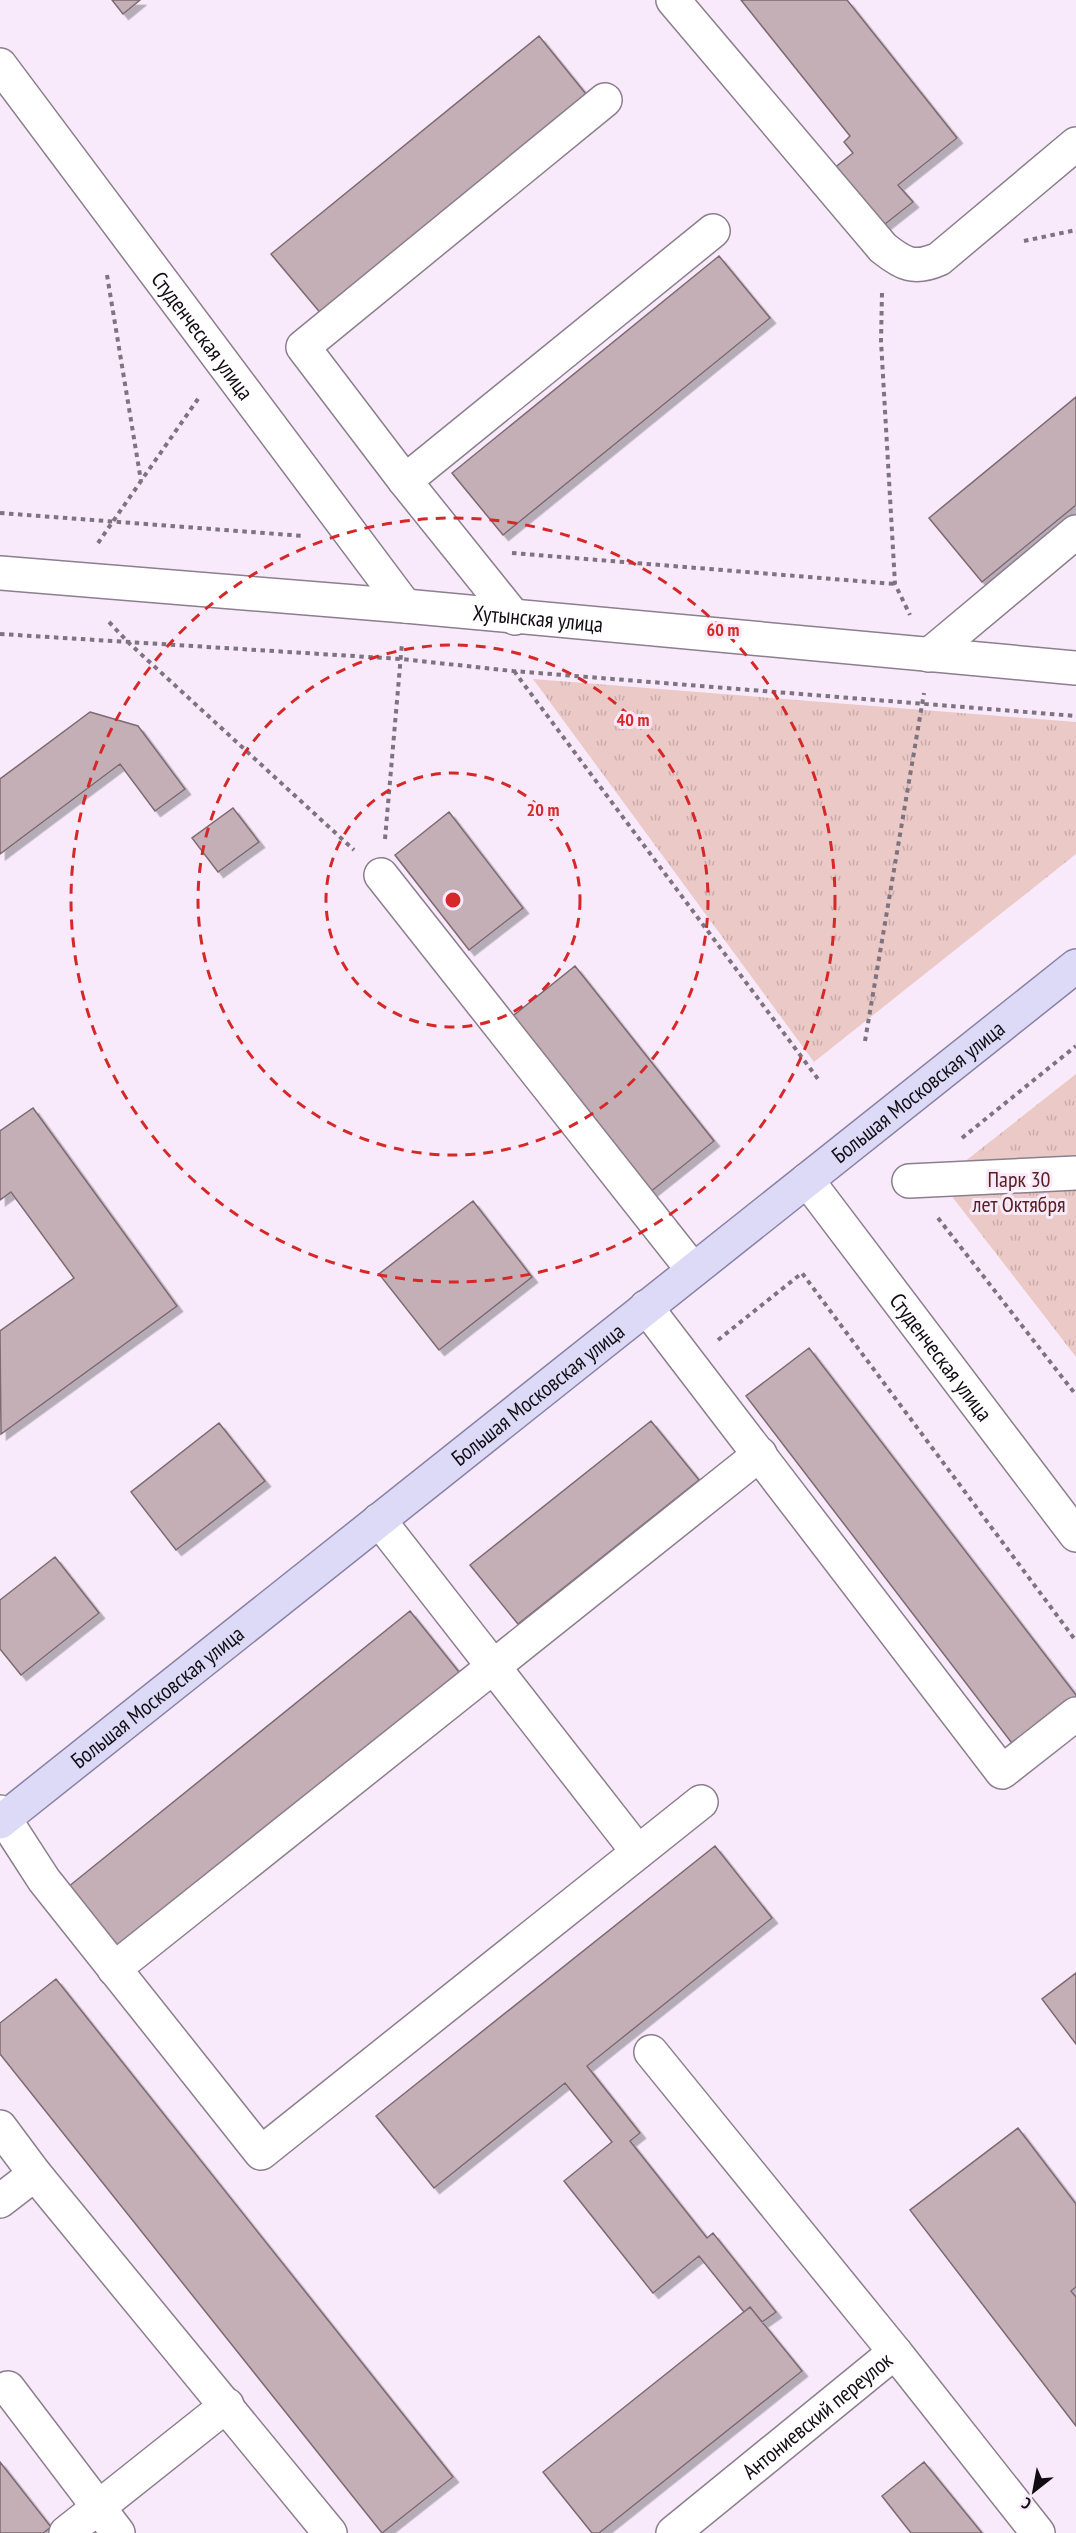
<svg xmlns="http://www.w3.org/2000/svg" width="1076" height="2533" viewBox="0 0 1076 2533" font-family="'PT Sans Narrow',sans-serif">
	<defs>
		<pattern id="grass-tufts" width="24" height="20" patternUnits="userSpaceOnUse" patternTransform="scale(1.5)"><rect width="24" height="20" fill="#ebc9c7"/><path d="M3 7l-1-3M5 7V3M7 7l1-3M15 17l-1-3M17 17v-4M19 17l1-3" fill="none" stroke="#c8abaa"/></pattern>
		<filter id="shadow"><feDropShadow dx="5.5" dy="5.5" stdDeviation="0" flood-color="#0004"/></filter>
	</defs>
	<rect width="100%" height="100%" fill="#f8eafb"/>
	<path fill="url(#grass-tufts)" d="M533,679L1076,722V854L814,1062Z
		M1076,1074V1357L940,1181Z"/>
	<path fill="#c4afb7" stroke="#7e6a72" stroke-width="1.5" filter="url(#shadow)" d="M112,0H140L123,14Z
		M741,0H847L957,138L898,185L913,202L880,228L833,169L853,153L844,142L850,136Z
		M539,36L590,99L323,316L271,254Z
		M719,256L770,318L503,535L452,473Z
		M1076,397V505L982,582L929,518Z
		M90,712L138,726L185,789L155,811L120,764L0,854V779Z
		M233,808L259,842L218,872L192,838Z
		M449,812L523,908L469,950L395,855Z
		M575,966L714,1141L649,1193L509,1019Z
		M33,1108L177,1306L1,1434L0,1331L74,1278L11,1192L0,1200V1131Z
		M473,1201L532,1277L439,1350L379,1274Z
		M809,1348L1076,1695V1712L1021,1755L746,1396Z
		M651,1421L699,1480L518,1624L470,1565Z
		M219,1423L265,1481L176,1550L131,1492Z
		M55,1557L99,1613L21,1675L0,1649V1600Z
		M410,1611L463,1677L121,1952L68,1887Z
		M715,1846L772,1918L587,2066L640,2133L630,2141L707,2238L713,2233L776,2312L762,2322L750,2307L744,2312L699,2256L653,2293L564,2181L612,2142L565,2083L434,2188L376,2116Z
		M1076,1973V2044L1042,1999Z
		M56,1979L453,2477L382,2533L0,2054V2023Z
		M1018,2128L1076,2204V2287L1071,2291L1076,2297V2426L910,2210Z
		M750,2307L802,2371L599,2533H592L543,2472Z
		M0,2462L51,2527L43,2533H0Z
		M924,2462L982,2533H911L882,2496Z"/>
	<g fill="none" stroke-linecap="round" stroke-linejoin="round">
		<defs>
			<g id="minor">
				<path d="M673,0L883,248C903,264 914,270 939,259L1076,144"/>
				<path id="s1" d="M0,65L405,606"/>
				<path d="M405,481L713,231"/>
				<path id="s2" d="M0,573L405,606L1076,668"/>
				<path d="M515,618L405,481L303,347L605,100"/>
				<path d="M929,655L1076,532"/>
				<path d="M381,875L693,1270"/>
				<path id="s3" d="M807,1180L1076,1535"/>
				<path d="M909,1181L1076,1173"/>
				<path d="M646,1307L1002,1772L1076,1714"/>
				<path d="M379,1520L638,1852"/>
				<path d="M0,1812L44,1880L261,2153L701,1802"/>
				<path d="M114,1969L760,1454"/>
				<path d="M651,2052L895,2352"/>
				<path d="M0,2127L35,2174L330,2533"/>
				<path d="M0,2201L35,2174"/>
				<path d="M8,2388L118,2533"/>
				<path d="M66,2533L227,2405"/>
				<path id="s4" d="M673,2533L895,2352L1038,2533"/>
			</g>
			<g id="major">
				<path id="s5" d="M0,1822L1076,966"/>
			</g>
		</defs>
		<use href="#minor" stroke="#8b7e8d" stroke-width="36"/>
		<use href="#major" stroke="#8882a4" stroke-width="36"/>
		<path stroke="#7d747f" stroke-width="4" stroke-dasharray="4.5 4.5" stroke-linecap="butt" d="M1024,241L1076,230
			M107,275L141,481
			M882,293L881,341L895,584L910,615
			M0,513L304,536
			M98,543L200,396
			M512,553L895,584
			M109,622L130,644L354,850
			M0,634L401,659L513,671L1076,716
			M514,671L818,1079
			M385,839L402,643
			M865,1041L924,693
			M962,1138L1076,1046
			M938,1218L1076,1395
			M718,1340L802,1273L1076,1641"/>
		<use href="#minor" stroke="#fff" stroke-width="33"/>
		<use href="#major" stroke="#dddaf7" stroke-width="33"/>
	</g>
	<g fill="none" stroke="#d62828" stroke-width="3" stroke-dasharray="10 8">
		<circle cx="453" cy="900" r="127"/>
		<circle cx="453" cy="900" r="255"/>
		<circle cx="453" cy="900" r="382"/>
	</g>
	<g text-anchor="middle" stroke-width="6" stroke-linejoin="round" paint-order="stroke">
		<g font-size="22" fill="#120d13" stroke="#f8eafb">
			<text dy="8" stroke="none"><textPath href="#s1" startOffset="338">Студенческая улица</textPath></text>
			<text dy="8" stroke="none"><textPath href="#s2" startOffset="540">Хутынская улица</textPath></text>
			<text dy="8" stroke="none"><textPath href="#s5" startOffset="1173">Большая Московская улица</textPath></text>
			<text dy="8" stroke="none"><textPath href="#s3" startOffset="222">Студенческая улица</textPath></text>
			<text dy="8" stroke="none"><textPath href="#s5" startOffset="687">Большая Московская улица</textPath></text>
			<text dy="8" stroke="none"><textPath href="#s5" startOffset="201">Большая Московская улица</textPath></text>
			<text dy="8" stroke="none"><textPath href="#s4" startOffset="186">Антониевский переулок</textPath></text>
		</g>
		<g font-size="22" fill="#5b2121" stroke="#f8eafb">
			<text x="1019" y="1187">Парк 30<tspan x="1019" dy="25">лет Октября</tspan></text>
		</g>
	</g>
	<circle cx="453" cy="900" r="9" fill="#d62828" stroke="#f8eafb" stroke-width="3"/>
	<g font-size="18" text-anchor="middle" font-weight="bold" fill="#d62828" stroke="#f8eafb" stroke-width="6" stroke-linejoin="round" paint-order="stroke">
		<text x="723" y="636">60 m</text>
		<text x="633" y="726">40 m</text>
		<text x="543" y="816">20 m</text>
	</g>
	<g transform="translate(1034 2491) rotate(211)" stroke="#f8eafb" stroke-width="4.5" paint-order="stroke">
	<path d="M0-4.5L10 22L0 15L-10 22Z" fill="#120d13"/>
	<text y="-9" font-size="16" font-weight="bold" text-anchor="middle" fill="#120d13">С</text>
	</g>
</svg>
